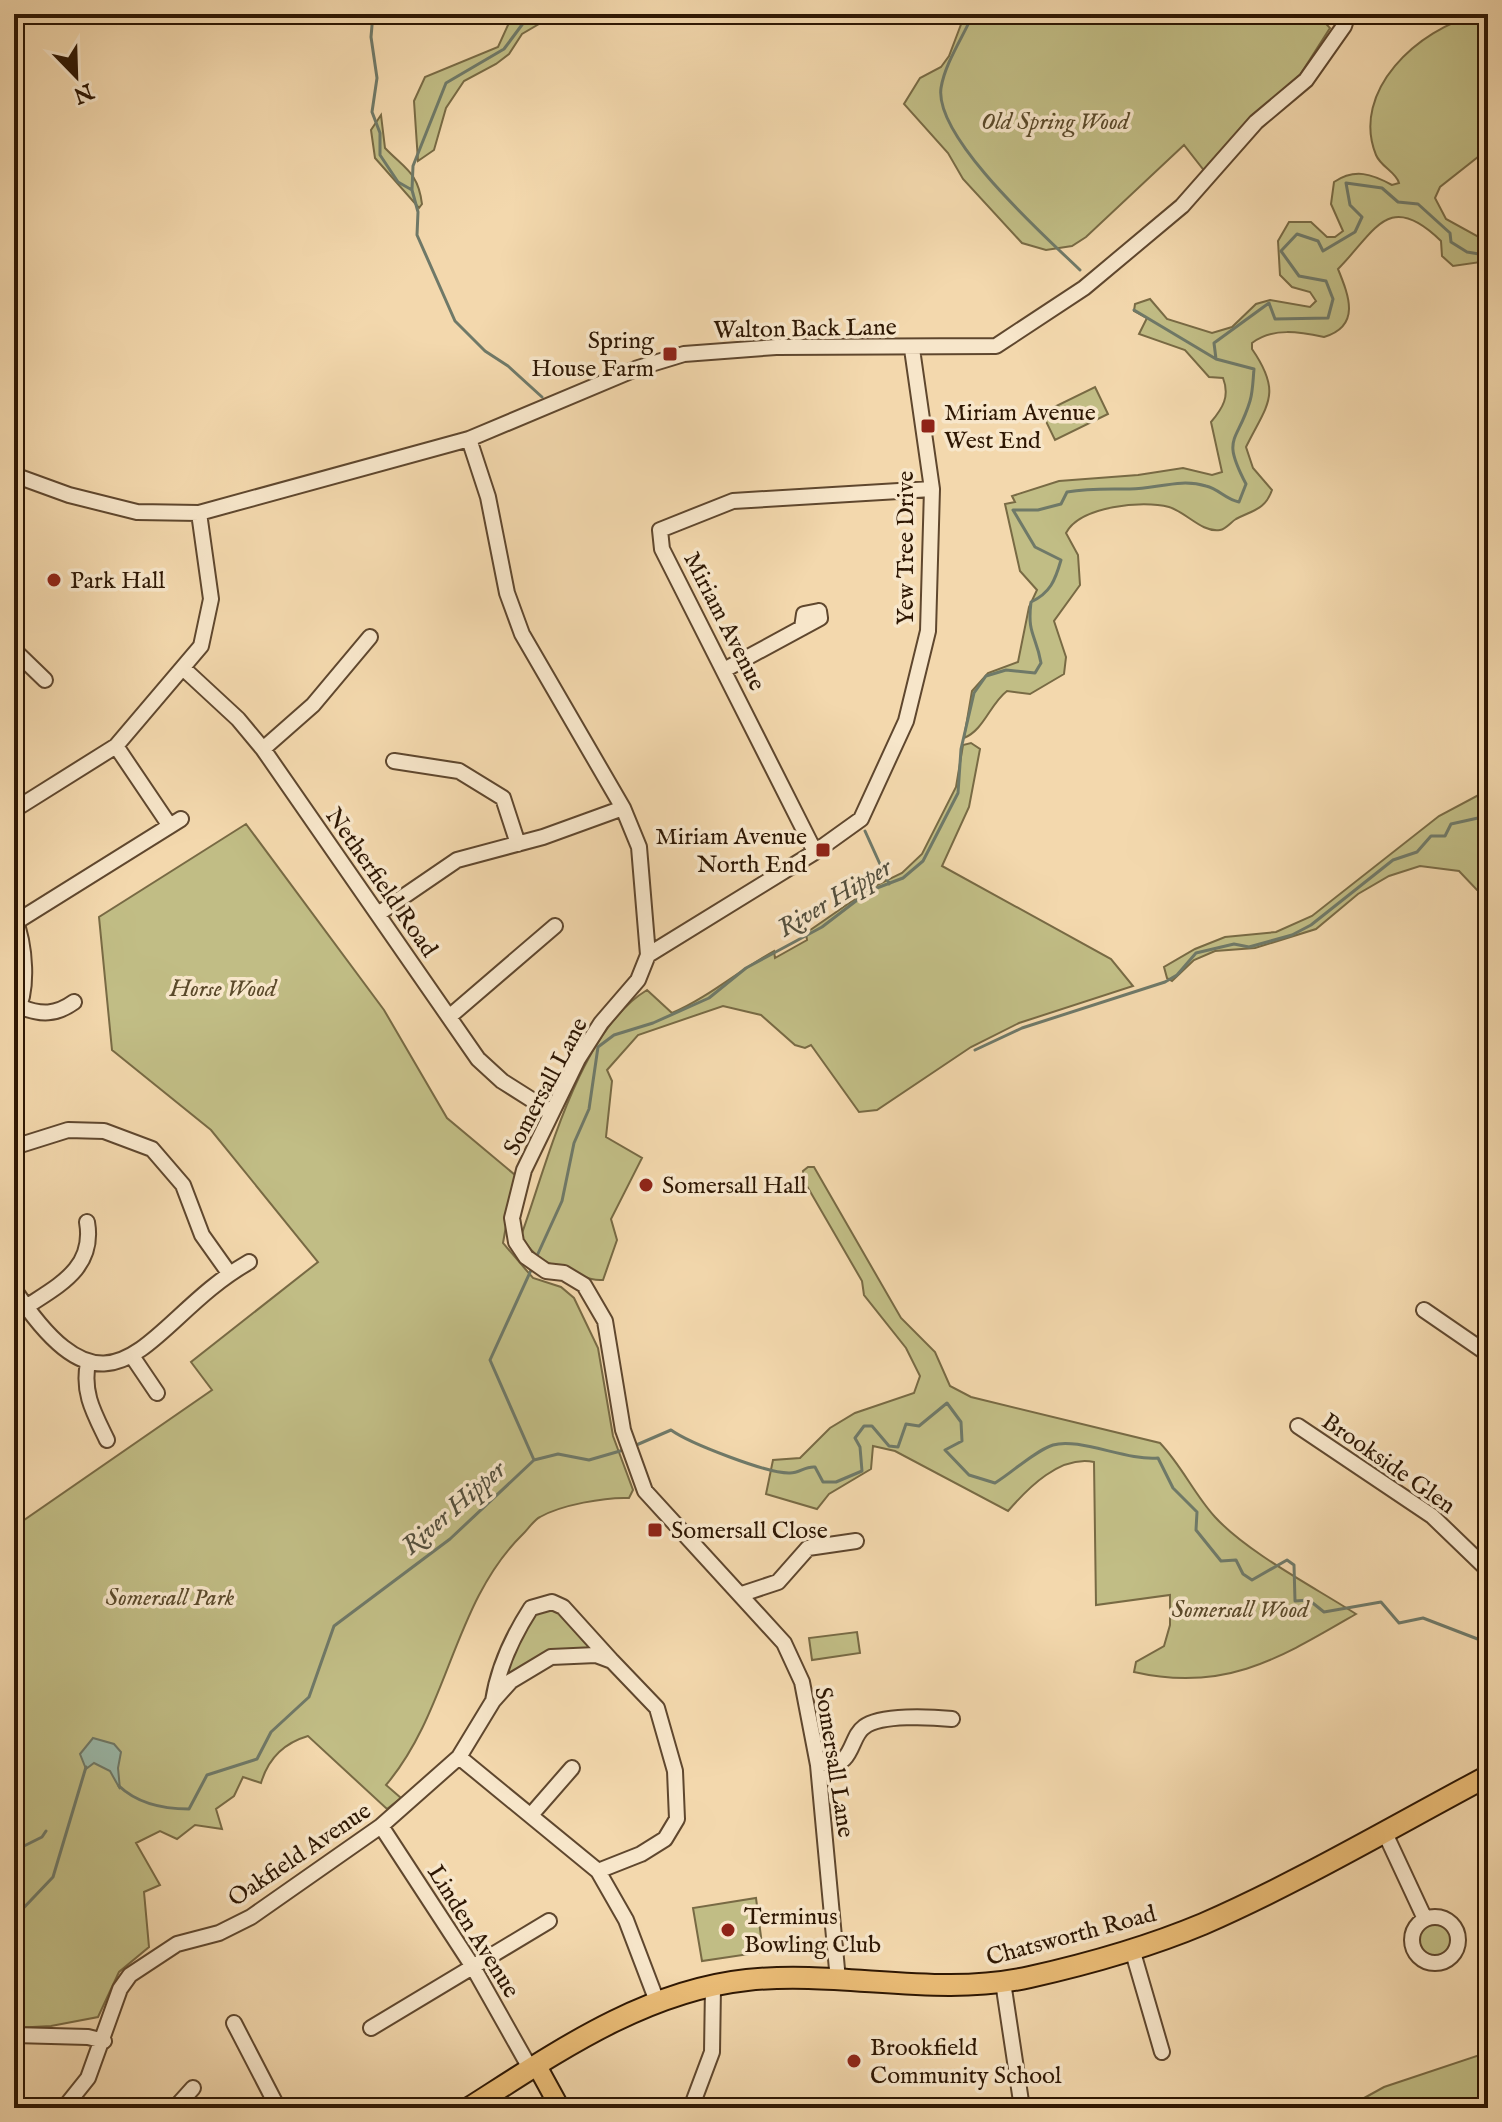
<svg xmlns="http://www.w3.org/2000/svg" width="1502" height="2122" viewBox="0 0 1502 2122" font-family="'IM FELL English',serif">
	<rect width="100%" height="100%" fill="#f3d8ad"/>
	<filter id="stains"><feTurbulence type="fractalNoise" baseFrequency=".0025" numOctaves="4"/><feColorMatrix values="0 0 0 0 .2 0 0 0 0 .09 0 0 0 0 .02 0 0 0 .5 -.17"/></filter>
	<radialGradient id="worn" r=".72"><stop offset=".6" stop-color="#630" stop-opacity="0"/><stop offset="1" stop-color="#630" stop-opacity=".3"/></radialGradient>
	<path fill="#c1bd85" stroke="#786a44" stroke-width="2" d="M513,14H556L522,34L509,54L496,64L464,81L446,108L434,150L418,161L414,101L425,77L498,47Z
		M965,14H1317L1330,28L1300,75L1206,173L1184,145L1086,237L1072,246L1046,250L1022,243L963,179L948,153L904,104L920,78L941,67L949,56Z
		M1477,15L1488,40V149L1440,187L1435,198L1446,219L1488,242V261L1453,266L1442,256L1441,241C1388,189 1375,232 1338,269C1349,296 1361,326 1324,337C1300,332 1273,327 1252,343V349C1283,394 1267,404 1246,447L1253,468L1272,490C1265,510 1253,510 1236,519C1231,522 1226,529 1220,530C1202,533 1186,512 1169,507C1143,500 1080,506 1066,533L1078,555L1080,585L1054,621L1066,657L1064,674L1030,694L1007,691C990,704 984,730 964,738L972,691L988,673L1018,662L1029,607L1037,590L1020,571L1005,504L1015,502L1012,496L1059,481L1138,475L1183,468L1212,475L1222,472L1211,422C1223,408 1230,396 1223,378L1209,377L1185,350L1139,334L1147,318L1134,311L1135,304L1150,299L1167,319L1212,333L1232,327L1256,304L1270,300L1310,307L1316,301L1310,292L1292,287L1280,275L1278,241L1289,222H1311L1327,237H1335L1343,231L1331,204L1334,182C1355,168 1372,174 1392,185L1399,183C1396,172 1381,167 1376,155C1350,91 1419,28 1477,15Z
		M381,115L385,148C405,169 418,172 422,204L419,208L375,158L371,130Z
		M1095,387L1108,414L1055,440L1042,413Z
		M971,743L980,749L969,807L942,866L1111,959L1133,986L1019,1023L971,1047L877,1110L859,1112L811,1045L805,1048L795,1045L761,1015L723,1006L638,1035L607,1070L612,1081L606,1137L642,1158L611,1219L617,1240L603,1280C591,1281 584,1276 572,1272C547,1264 535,1259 521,1236C547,1164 579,1031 647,990L672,1013C709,997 738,971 774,951L775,958L807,940L806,933L871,888L902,873L922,854L956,787L963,745Z
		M1488,790V883L1484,889L1477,890L1459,871L1420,866L1389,876L1358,894L1316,929L1255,948L1215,951L1194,960L1172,981L1167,978L1164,967L1195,949L1225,937L1276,932L1312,916L1439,816Z
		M246,824L384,1010L447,1118L515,1175L503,1243L533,1278L561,1287L574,1298L598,1348L613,1436L633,1490L629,1498C605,1497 561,1505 540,1517C534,1520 528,1529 523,1534C453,1602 449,1711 386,1785L401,1798L387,1809L308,1736C284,1743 268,1759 261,1783L243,1777L234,1796L216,1809L222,1829L195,1825L177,1839L160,1831L136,1843L160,1885L144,1892L149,1947L119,1972L98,2017L51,2026L14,2028V1527L212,1390L191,1362L318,1262L211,1130L112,1050L99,917Z
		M808,1167H814L901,1318L935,1352L950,1386L971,1397L1160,1443C1182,1466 1194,1494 1215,1517C1248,1553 1314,1587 1356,1614C1280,1658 1225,1693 1134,1672L1136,1662L1164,1646L1170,1625V1595L1096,1605L1094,1462C1060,1455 1028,1488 1008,1511L895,1451L873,1446L871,1469L829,1494L817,1509L766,1494L773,1460L800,1458L830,1428L855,1413L914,1393L920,1376L906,1348L864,1295L862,1281L804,1181L803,1171Z
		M538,1609H561L595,1651C557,1644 531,1663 499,1682L527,1619Z
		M857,1632L860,1653L812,1660L809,1638Z
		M756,1898L763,1952L702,1961L693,1908Z
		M1416 1940a19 19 0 1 1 38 0a19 19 0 1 1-38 0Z
		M1488,2045V2108H1346L1384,2087L1480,2055Z"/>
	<path fill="#9bbaab" stroke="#6f7968" stroke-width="2" d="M93,1738L114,1744L121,1752L118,1768L120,1789L110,1771L94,1763L86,1769L80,1754Z"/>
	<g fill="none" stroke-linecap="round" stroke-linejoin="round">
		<path stroke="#6f7968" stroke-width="3" d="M373,14L371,37L377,78L372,112L380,133V155L398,182L412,190
			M530,14L504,49L446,83L413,166L412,190L418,212L417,235L455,321L485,351L508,366L542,397
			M973,14C963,37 945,63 941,88C934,138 1046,237 1080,270
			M1134,310L1216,359
			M865,831L889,884
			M975,1050L1022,1028L1165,982L1177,975L1196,953L1234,944L1249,947L1292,935L1311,925L1393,860L1417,852L1431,836H1445L1451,824L1478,818L1488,810
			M536,1258L562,1201L574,1143L589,1109L598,1047L614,1035L653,1023L709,998L746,968L822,927L869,891L903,878L923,861L958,793L961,749L974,693L986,676L1006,670L1035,673L1041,663C1036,634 1027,635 1031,602C1050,593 1055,581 1061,560L1035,547L1013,510H1038L1061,504L1067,492C1089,488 1107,489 1130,489C1156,489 1180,478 1206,486C1219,489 1225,499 1239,502L1246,484C1221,436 1237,444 1250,401C1253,391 1253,379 1254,369L1216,359L1214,343L1269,303L1275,319L1328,318L1333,299L1326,281L1299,276L1281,251L1297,234L1318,241L1323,251L1355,232L1362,217L1350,205L1346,183L1382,188L1398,202L1418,204L1450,233L1451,242L1467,252L1485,255L1488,252
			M634,1446L671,1430C689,1443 768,1474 790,1473C800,1473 805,1466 815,1467L823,1482H836L862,1471L860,1447L855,1438L864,1426H872L889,1446L898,1447L906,1424L919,1426L947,1403L961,1422L962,1441L945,1450L969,1475L995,1483C1013,1472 1033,1452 1053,1445C1078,1437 1127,1461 1158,1458L1173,1488L1197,1512L1196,1530L1221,1561L1236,1560L1243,1574L1252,1580L1287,1560L1294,1565L1295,1601L1309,1600L1324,1612L1381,1602L1399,1623L1423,1618L1488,1643
			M534,1460L558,1454L589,1460L627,1449
			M119,1786C138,1804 163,1809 189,1809L207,1775L257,1759L271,1732L309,1697L334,1626L450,1539L534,1460L490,1360L532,1268
			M14,1851L42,1837L46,1831
			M14,1918L53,1877L86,1767"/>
		<defs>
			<path id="minor" d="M469,439L488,497L507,593L522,634L623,808L639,847L648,955L638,980L601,1023L578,1059L524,1170L512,1218L516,1242L526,1257L546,1271L564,1273L584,1285L605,1321L623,1430L645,1491L784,1643L802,1682L818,1765L838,1980
				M14,475L69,495L137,512L199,513L469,439L638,368L684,354L776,347L996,346L1084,288L1182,206L1256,122L1306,80L1344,26L1348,14
				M14,650L45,680
				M184,669L238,719L263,749L478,1059L502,1081L551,1112
				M726,669L820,618L819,611L804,614L802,628
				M116,746L170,826
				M263,749L313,705L370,637
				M394,761L459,771L503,798L518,844
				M14,810L116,746L201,646L211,599L199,513
				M815,852L662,549L660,530L733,501L932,489
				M378,914L457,860L543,837L623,808
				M14,917C25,943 30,992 14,1017
				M16,922L181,819
				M648,955L815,852L861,819L906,721L928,631L932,489L912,349
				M21,1007C41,1015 56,1015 74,1002
				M449,1017L555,926
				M14,1147L68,1130L104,1131L152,1149L183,1185L202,1235L229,1273
				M14,1156V1170
				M14,1289C116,1444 149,1318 249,1262
				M26,1307C59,1285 95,1268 87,1222
				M1424,1310L1488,1354
				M132,1356L157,1393
				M88,1363C82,1393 94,1413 107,1440
				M1298,1426L1432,1516L1488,1570
				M14,1467L15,1466
				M742,1594L778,1582L808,1548L856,1541
				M493,1701C498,1668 513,1636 531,1608L552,1602L563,1607L611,1660
				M459,1757L598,1871L626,1920L658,2004
				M818,1765L844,1759C853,1750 854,1734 864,1727C880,1714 932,1717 952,1719
				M531,1815L572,1768
				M381,1826L473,1967L526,2061
				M1384,1831L1425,1919
				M1412 1940a23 23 0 1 1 46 0a23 23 0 1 1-46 0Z
				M1132,1949L1162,2052
				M1003,1982L1022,2108
				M234,2023L278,2108
				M371,2028L549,1921
				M14,2035L88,2037L104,2041
				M64,2108L88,2078L120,1989L130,1975L177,1944L219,1933L251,1917L381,1826L459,1757L493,1701L511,1681L551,1657L596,1655L612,1661L657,1708L675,1771L677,1819L665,1839L641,1854L598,1871
				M175,2108L193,2088
				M691,2108L712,2052L713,1987"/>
			<path id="major" d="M537,2066L560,2108"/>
			<path id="highway" d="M469,2108C554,2054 643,1991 747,1980C841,1970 936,1998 1030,1977C1088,1964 1148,1947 1203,1924C1301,1881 1394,1826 1488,1776"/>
		</defs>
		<use href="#minor" stroke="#5f472e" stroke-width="18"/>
		<use href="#major" stroke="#2e1703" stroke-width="22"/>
		<use href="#highway" stroke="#2e1703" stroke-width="24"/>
		<use href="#minor" stroke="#f7e6ca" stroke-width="14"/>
		<use href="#major" stroke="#eabc76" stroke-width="18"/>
		<use href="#highway" stroke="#eabc76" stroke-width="20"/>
	</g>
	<g fill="#8f2418" stroke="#f7e6ca" stroke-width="3">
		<rect x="662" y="346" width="16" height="16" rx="4"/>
		<rect x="920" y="418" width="16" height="16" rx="4"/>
		<circle cx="54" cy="580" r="8"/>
		<rect x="815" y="842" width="16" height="16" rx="4"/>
		<circle cx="646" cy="1185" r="8"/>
		<rect x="647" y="1522" width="16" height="16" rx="4"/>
		<circle cx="728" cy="1930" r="8"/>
		<circle cx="854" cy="2061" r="8"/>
	</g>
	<g text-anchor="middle" stroke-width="7" stroke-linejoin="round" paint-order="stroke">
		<g font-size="24" font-style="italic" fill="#5a492a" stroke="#f7e6ca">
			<text x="1055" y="129">Old Spring Wood</text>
			<text x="223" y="996">Horse Wood</text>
			<text x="170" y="1605">Somersall Park</text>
			<text x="1240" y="1617">Somersall Wood</text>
		</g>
		<g font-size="24" fill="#2e1703" stroke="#f7e6ca">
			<text transform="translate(805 328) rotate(-1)" y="8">Walton Back Lane</text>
			<text transform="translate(905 548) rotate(-90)" y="8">Yew Tree Drive</text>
			<text transform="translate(725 621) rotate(63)" y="8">Miriam Avenue</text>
			<text transform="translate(382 882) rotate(55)" y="8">Netherfield Road</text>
			<text transform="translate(545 1086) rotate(-62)" y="8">Somersall Lane</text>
			<text transform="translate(1389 1463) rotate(35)" y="8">Brookside Glen</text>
			<text transform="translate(835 1762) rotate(81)" y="8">Somersall Lane</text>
			<text transform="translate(299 1854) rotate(-34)" y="8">Oakfield Avenue</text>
			<text transform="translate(474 1931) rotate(58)" y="8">Linden Avenue</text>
			<text transform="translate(1071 1935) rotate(-15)" y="8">Chatsworth Road</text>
		</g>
		<g font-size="24" fill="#2e1703" stroke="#f7e6ca" text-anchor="start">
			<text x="654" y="348" text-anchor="end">Spring<tspan x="654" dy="28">House Farm</tspan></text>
			<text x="944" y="420">Miriam Avenue<tspan x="944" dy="28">West End</tspan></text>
			<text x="70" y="588">Park Hall</text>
			<text x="807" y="844" text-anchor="end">Miriam Avenue<tspan x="807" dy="28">North End</tspan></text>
			<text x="662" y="1193">Somersall Hall</text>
			<text x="671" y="1538">Somersall Close</text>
			<text x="744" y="1924">Terminus<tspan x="744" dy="28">Bowling Club</tspan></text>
			<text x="870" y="2055">Brookfield<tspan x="870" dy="28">Community School</tspan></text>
		</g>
		<g font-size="26" font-style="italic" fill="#54503e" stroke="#f7e6ca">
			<text transform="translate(834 897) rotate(-31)" y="9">River Hipper</text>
			<text transform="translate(453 1507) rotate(-41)" y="9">River Hipper</text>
		</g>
	</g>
	<rect width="1502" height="2122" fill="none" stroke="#f3d8ad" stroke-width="48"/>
	<rect x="16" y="16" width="1470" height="2090" fill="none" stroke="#2e1703" stroke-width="4"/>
	<rect x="24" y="24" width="1454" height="2074" fill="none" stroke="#2e1703" stroke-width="2"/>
	<g transform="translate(76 76) rotate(157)" stroke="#f7e6ca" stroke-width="6" paint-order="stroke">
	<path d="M0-6L14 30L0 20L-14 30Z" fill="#2e1703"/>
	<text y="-12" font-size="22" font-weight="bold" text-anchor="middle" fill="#2e1703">N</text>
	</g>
	<rect width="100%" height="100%" filter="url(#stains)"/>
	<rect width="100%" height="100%" fill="url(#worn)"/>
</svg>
